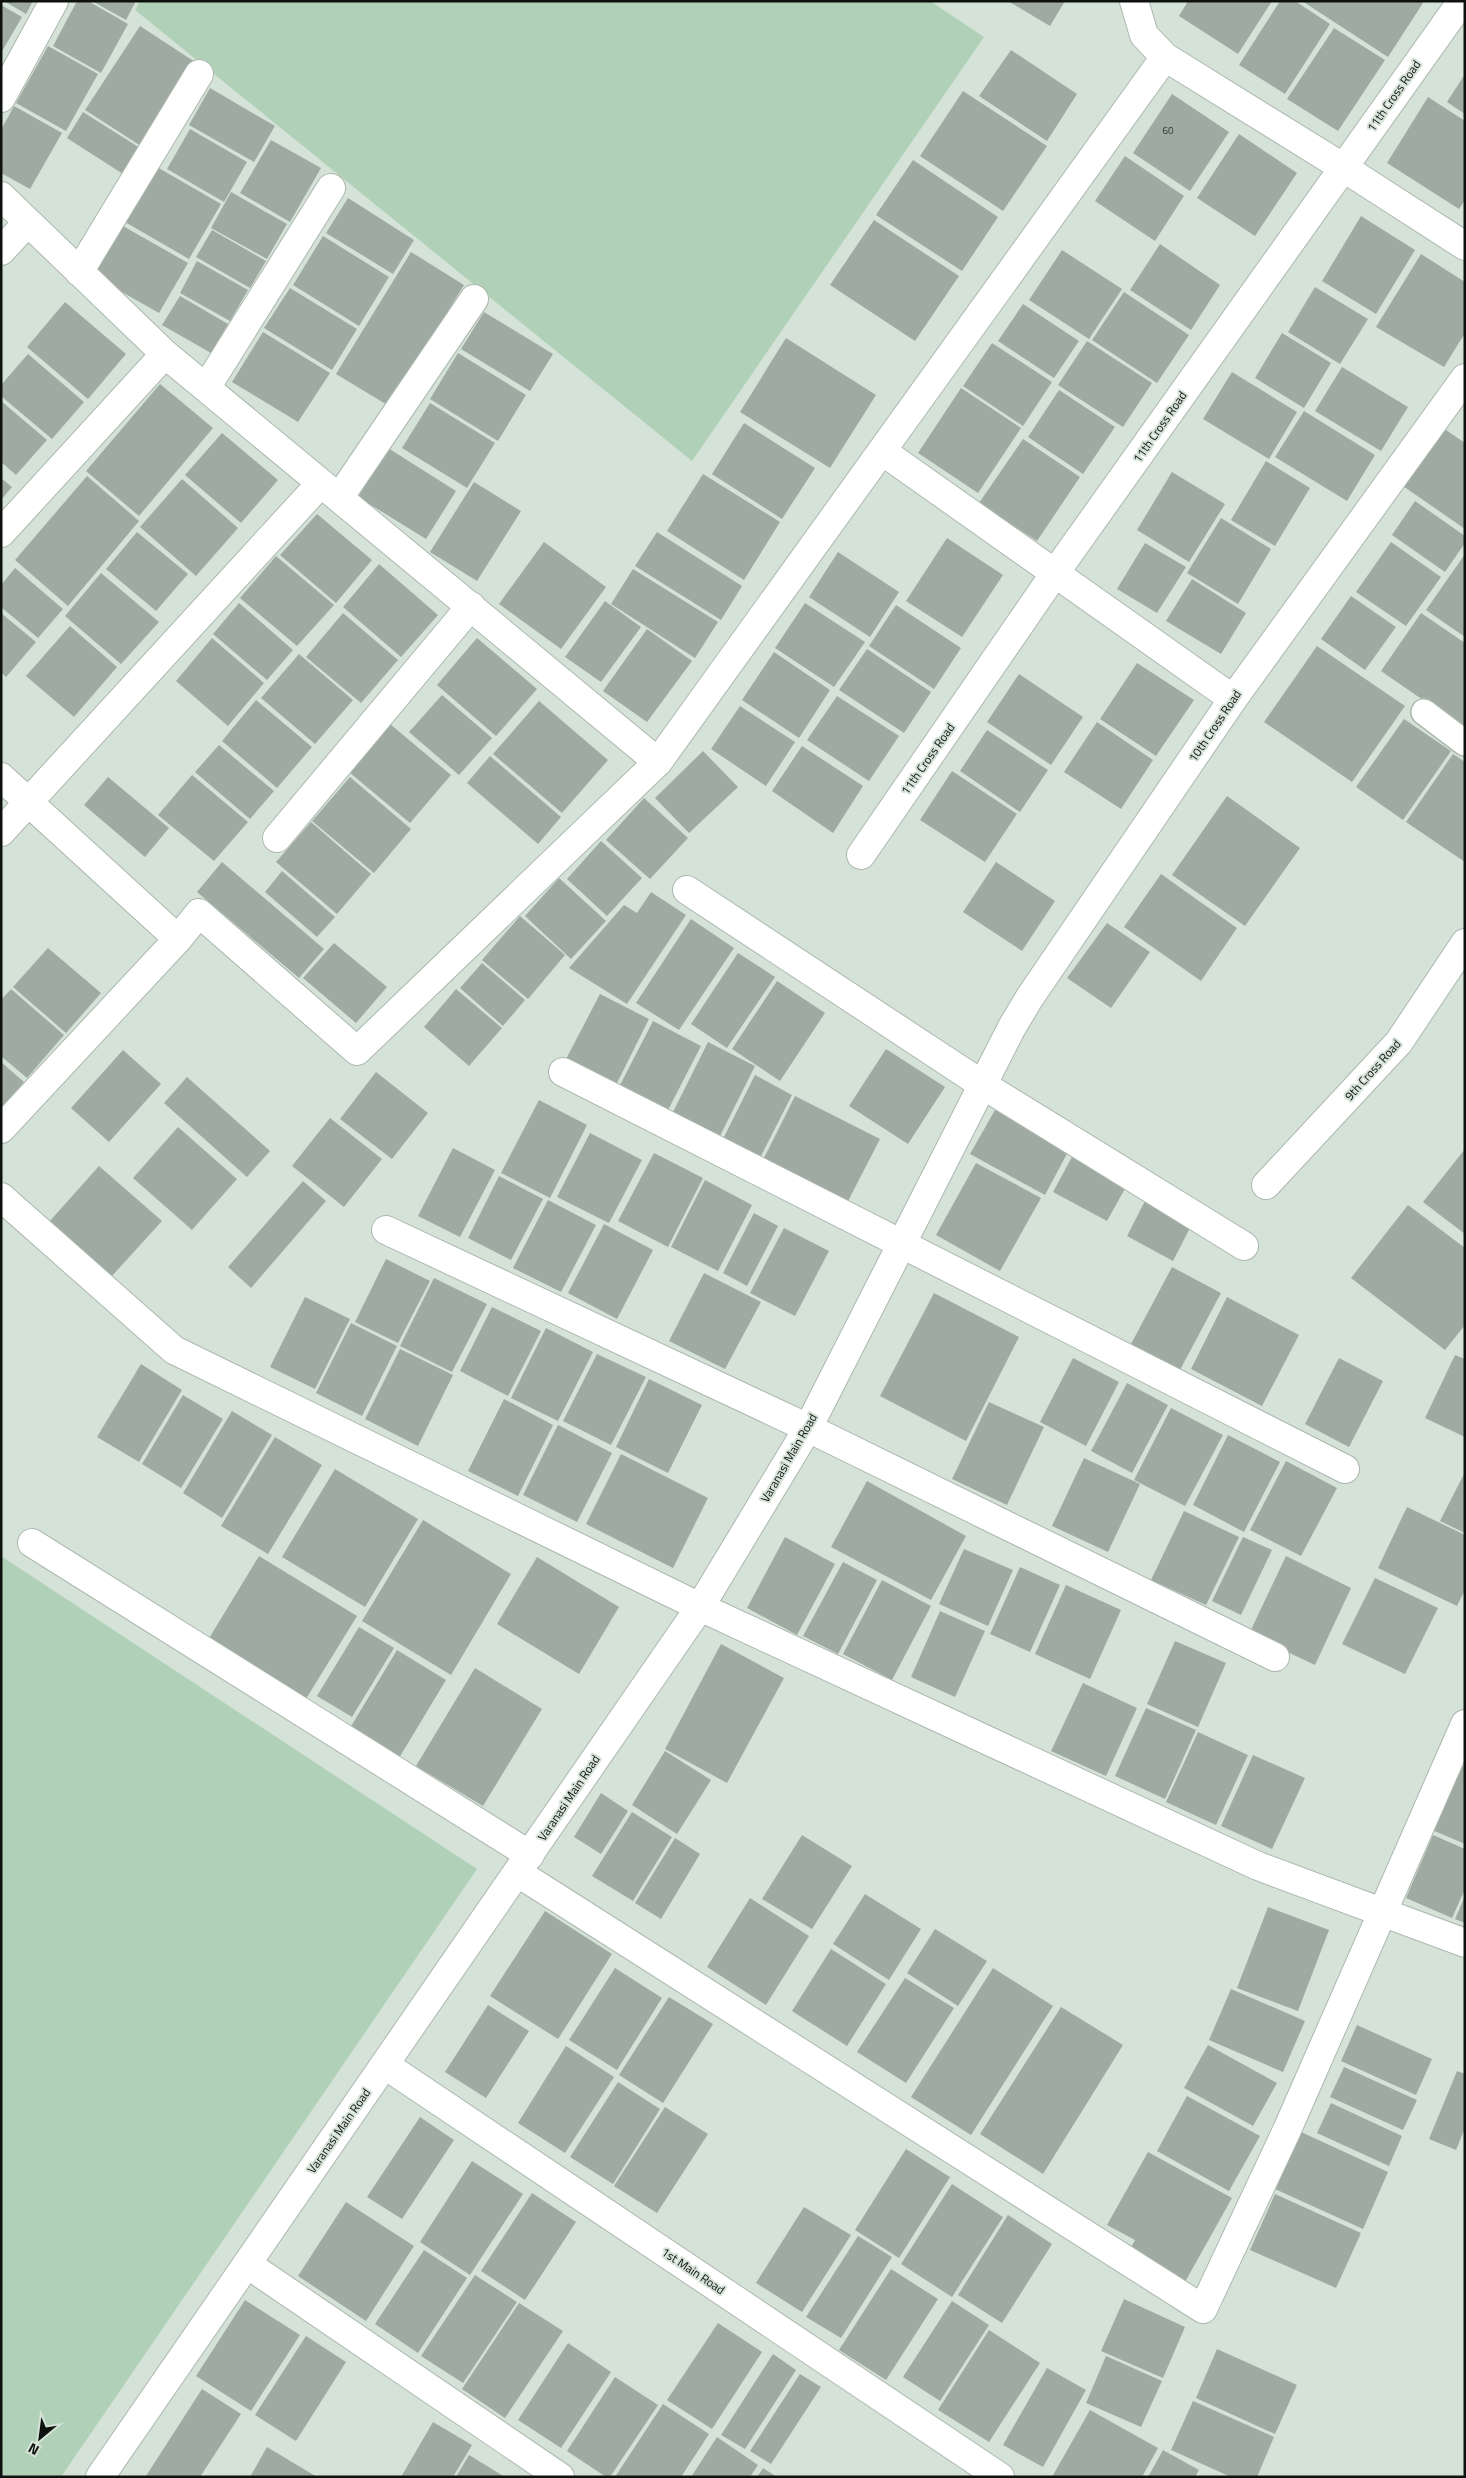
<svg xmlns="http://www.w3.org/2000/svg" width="1466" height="2478" viewBox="0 0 1466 2478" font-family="'Titillium Web',sans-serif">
	<rect width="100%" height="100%" fill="#d5e2d8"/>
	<path fill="#b0d1b8" d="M140,1H930L984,37L692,461L135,10Z
		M1,1556L477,1869L61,2477H1Z"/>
	<path fill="#9faba2" d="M4,1H33L26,14Z
		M77,1H88L128,24L101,73L53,46Z
		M92,1H136L126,20Z
		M1008,1H1065L1050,26Z
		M1188,1H1272L1238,54L1179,16Z
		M1280,1H1295L1330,24L1285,94L1239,65Z
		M1302,1H1421L1423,3L1388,57Z
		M1,5L22,17L1,53Z
		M140,26L195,62L141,146L85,110Z
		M1334,28L1385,60L1338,131L1287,99Z
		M48,46L98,74L66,131L16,103Z
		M1011,50L1077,94L1047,141L979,96Z
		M1465,74V114L1447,102Z
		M210,88L275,126L254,162L189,125Z
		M963,91L1047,146L1003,211L920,156Z
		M1172,94L1229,132L1190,191L1133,153Z
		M1428,97L1465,121V200L1459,209L1387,163Z
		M14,106L62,133L30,189L1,173V130Z
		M83,112L140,148L123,174L67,138Z
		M190,129L247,162L224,202L167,169Z
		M1239,134L1297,173L1255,236L1197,198Z
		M271,140L321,168L290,222L240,193Z
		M1125,156L1184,196L1155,241L1095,201Z
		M913,160L998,217L962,271L876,215Z
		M157,167L221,204L189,259L125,222Z
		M231,192L287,224L267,259L211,228Z
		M348,198L414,240L393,274L326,233Z
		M1361,216L1415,250L1376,314L1322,281Z
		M874,220L959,276L915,341L830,285Z
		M123,226L188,263L159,313L94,276Z
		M212,230L266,261L250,288L196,257Z
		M323,236L389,277L359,326L293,285Z
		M1160,244L1220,285L1191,330L1130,290Z
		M1062,250L1122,289L1089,339L1029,300Z
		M411,252L464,285L389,406L336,374Z
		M1421,254L1465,282V333L1444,367L1376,327Z
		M197,261L248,290L230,321L180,293Z
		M1315,287L1368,319L1340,364L1288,332Z
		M290,288L357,329L332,370L264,328Z
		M1124,292L1189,335L1157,383L1092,340Z
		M180,296L228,324L211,353L162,325Z
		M65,302L126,354L88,399L27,347Z
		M1023,304L1079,341L1054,378L998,341Z
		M484,312L553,354L530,391L461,349Z
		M263,332L330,373L298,422L232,382Z
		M1282,333L1331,363L1304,408L1255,378Z
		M786,338L876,395L830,468L740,412Z
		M1087,341L1152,383L1123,427L1058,385Z
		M992,343L1052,382L1023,426L963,386Z
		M458,353L526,395L498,441L430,399Z
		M28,354L84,402L52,439L1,396V385Z
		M1342,367L1408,407L1381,451L1315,411Z
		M1232,372L1297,412L1269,459L1203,419Z
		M160,384L213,428L139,516L86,471Z
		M961,388L1021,428L978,493L918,453Z
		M1059,390L1115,427L1083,474L1028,437Z
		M1,401L47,440L16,475L1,462Z
		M430,403L495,443L467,488L402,448Z
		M1304,411L1375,455L1347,501L1275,457Z
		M744,423L815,468L782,519L712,474Z
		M1443,428L1465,443V529L1403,486Z
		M222,433L278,480L241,523L185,475Z
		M1023,439L1080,477L1037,541L979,503Z
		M388,448L456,491L426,539L358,497Z
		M1266,461L1310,488L1275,546L1231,520Z
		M1172,472L1225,504L1189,562L1137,530Z
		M703,474L780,522L744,580L667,531Z
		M87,476L139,521L68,606L15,560Z
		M1,478L12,487L1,500Z
		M182,479L238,528L196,576L140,527Z
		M474,482L521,511L477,581L430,552Z
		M1415,501L1465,536V543L1445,572L1392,535Z
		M317,514L372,560L336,603L280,555Z
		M1221,518L1271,549L1238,604L1187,573Z
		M137,532L188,574L156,611L106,569Z
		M657,532L742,586L721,620L635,566Z
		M947,538L1003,575L962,637L906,601Z
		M544,542L606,587L561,649L499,604Z
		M1391,542L1441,577L1406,626L1356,592Z
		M1145,543L1186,567L1157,613L1117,589Z
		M838,552L899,592L870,637L809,597Z
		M1465,554V637L1426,610Z
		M276,556L334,605L297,646L240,598Z
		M379,564L438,615L401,657L343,607Z
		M15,568L63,609L38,638L1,607V585Z
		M633,569L718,622L695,658L611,604Z
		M101,573L159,622L121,664L65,616Z
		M1192,579L1246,613L1221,654L1166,621Z
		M1351,596L1396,627L1365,670L1321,639Z
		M605,601L641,627L601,682L565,657Z
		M239,603L293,650L267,680L213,634Z
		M805,603L865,642L834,687L775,648Z
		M896,605L961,648L934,689L869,646Z
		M1,613L36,642L6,677L1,672Z
		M343,613L398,660L361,703L306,657Z
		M1421,613L1465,643V729L1381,671Z
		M70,626L117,667L74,717L26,676Z
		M647,629L692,661L647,722L603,691Z
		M212,638L264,683L228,726L176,681Z
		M477,638L537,689L496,736L437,685Z
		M1317,646L1405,706L1352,782L1264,722Z
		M867,649L931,692L904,733L839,690Z
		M774,652L830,690L799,738L742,700Z
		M299,654L353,700L315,744L261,698Z
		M1137,663L1194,700L1156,756L1100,719Z
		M1019,674L1083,717L1051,765L987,722Z
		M442,695L492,738L459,775L409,732Z
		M837,696L899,736L869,781L807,740Z
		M256,700L312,747L277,788L222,741Z
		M539,701L608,760L562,813L493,754Z
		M740,706L795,742L766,786L711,749Z
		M1404,719L1451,751L1403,820L1356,787Z
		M1097,722L1153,760L1121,809L1064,772Z
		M390,724L451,775L410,823L349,772Z
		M987,730L1048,770L1020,812L960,771Z
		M219,745L274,791L250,819L195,772Z
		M802,746L863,786L833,833L772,791Z
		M703,751L738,787L689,833L655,798Z
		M1453,754L1465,762V862L1406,822Z
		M490,756L561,817L538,844L467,783Z
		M952,771L1017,814L985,862L920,820Z
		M192,775L248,822L214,861L158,815Z
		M108,777L169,828L145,857L84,805Z
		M350,777L411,829L374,873L312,821Z
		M1227,796L1300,848L1245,926L1172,875Z
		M644,798L688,838L650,879L606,840Z
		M311,822L371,874L337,914L276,862Z
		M601,841L642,878L607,916L567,879Z
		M222,862L324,949L299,978L197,892Z
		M996,862L1055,901L1022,951L963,912Z
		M282,871L335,917L317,937L265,892Z
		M1161,874L1237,928L1201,981L1124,927Z
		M559,878L606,921L571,959L525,916Z
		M651,892L686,915L627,1004L569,968L624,905L637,913Z
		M520,916L565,955L528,999L482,960Z
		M691,919L734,948L679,1030L636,1003Z
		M1107,923L1150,952L1111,1008L1067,978Z
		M334,943L387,987L356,1023L303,978Z
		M48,948L101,993L66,1033L13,987Z
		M738,953L775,977L727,1048L691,1024Z
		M482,963L525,1000L503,1026L460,988Z
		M777,981L825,1013L780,1081L732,1049Z
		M11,989L64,1035L27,1078L1,1056V1000Z
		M456,989L502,1028L469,1066L424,1027Z
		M600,994L649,1019L614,1089L564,1063Z
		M653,1021L701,1046L667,1112L619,1087Z
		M708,1042L755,1066L720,1136L673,1112Z
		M886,1049L945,1087L908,1144L849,1106Z
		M123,1050L161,1084L109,1142L71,1108Z
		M1,1062L24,1082L1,1108Z
		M376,1072L428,1113L392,1159L340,1119Z
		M755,1075L792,1095L760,1158L723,1139Z
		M187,1077L270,1151L247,1177L164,1103Z
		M795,1096L880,1139L846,1205L762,1162Z
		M539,1100L587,1125L550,1198L501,1173Z
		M995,1110L1069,1150L1045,1195L970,1154Z
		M330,1118L382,1159L344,1207L292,1166Z
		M178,1127L237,1179L192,1230L133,1178Z
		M590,1133L642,1160L609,1223L557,1197Z
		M453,1148L495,1170L460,1237L418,1216Z
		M1465,1149V1234L1423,1202Z
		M654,1153L703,1178L668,1247L618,1221Z
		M1073,1155L1127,1185L1107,1221L1053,1192Z
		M976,1163L1041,1198L1000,1271L936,1235Z
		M99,1166L162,1221L111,1277L49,1222Z
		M499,1176L543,1199L511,1260L468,1238Z
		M705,1180L752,1205L718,1271L671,1247Z
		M303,1181L326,1201L251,1288L228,1267Z
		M548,1200L596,1225L561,1292L513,1268Z
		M1145,1201L1191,1226L1173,1261L1127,1236Z
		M1408,1205L1465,1248V1325L1445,1350L1351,1278Z
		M754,1213L778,1226L747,1286L723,1273Z
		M604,1224L653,1250L617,1319L568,1293Z
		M784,1228L829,1251L795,1316L750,1293Z
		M386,1259L430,1281L398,1343L355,1322Z
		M1172,1267L1221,1293L1180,1370L1131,1344Z
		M704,1273L761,1302L725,1369L669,1341Z
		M434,1278L487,1304L452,1372L400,1346Z
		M934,1293L1019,1337L966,1441L880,1396Z
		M305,1297L350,1319L315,1389L270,1367Z
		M1227,1297L1299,1335L1262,1406L1191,1369Z
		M492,1307L541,1331L508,1396L460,1371Z
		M351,1323L397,1346L362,1416L316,1393Z
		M546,1328L593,1352L558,1421L511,1398Z
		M400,1349L453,1375L418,1446L365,1419Z
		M597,1354L646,1377L611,1445L563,1421Z
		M1455,1355L1465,1359V1437L1425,1418Z
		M1073,1358L1119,1382L1086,1446L1040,1422Z
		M1339,1358L1383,1381L1349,1447L1305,1424Z
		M141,1364L182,1390L139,1462L97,1437Z
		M649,1379L702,1405L668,1473L616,1447Z
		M1127,1383L1168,1405L1132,1473L1091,1451Z
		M183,1395L223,1419L181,1488L142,1464Z
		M504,1399L553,1425L518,1496L468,1471Z
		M989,1402L1044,1427L1007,1505L952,1479Z
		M1171,1408L1223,1435L1185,1506L1134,1480Z
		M232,1411L272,1435L222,1518L183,1493Z
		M558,1425L612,1453L577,1522L523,1495Z
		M1228,1435L1280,1462L1244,1532L1193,1505Z
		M275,1437L322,1465L268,1554L221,1526Z
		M621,1454L708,1498L673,1568L586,1524Z
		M1084,1458L1140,1484L1108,1552L1052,1526Z
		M1286,1461L1337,1488L1301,1556L1250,1530Z
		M335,1469L418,1519L365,1607L282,1557Z
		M1465,1472V1533L1440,1521Z
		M867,1481L966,1536L931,1600L831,1547Z
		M1407,1507L1465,1535V1590L1457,1606L1378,1568Z
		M1184,1511L1239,1537L1206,1605L1151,1580Z
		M423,1520L511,1574L451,1675L362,1621Z
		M785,1537L835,1564L797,1635L747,1608Z
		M1243,1537L1272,1550L1241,1615L1212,1601Z
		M964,1549L1013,1570L988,1626L939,1604Z
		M259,1556L357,1616L306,1699L208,1640Z
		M1286,1556L1351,1588L1315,1665L1249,1634Z
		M537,1557L619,1607L579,1674L497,1624Z
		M843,1562L877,1580L838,1654L803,1636Z
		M1020,1567L1060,1585L1030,1652L990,1634Z
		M1375,1578L1438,1608L1405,1674L1342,1644Z
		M882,1580L931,1606L892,1680L843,1654Z
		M1066,1585L1121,1610L1090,1679L1035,1654Z
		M940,1611L985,1631L955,1697L911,1677Z
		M359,1627L394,1648L352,1717L317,1696Z
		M1175,1641L1226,1663L1198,1727L1147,1704Z
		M721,1644L784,1678L727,1783L665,1749Z
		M397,1650L446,1680L396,1763L347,1733Z
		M475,1668L542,1709L483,1806L416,1766Z
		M1083,1683L1137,1708L1106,1776L1051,1751Z
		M1146,1708L1196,1730L1165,1799L1115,1776Z
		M1198,1732L1248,1755L1216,1825L1166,1802Z
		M665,1751L711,1780L677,1834L632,1805Z
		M1253,1755L1305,1778L1272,1849L1221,1826Z
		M1459,1765L1465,1767V1844L1432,1830Z
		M601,1793L628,1811L601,1854L574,1837Z
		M632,1812L672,1837L633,1901L592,1876Z
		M802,1835L852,1866L812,1929L762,1899Z
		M1433,1835L1465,1849V1889L1452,1918L1406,1898Z
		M675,1838L700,1854L661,1919L635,1903Z
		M865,1894L921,1929L889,1980L833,1944Z
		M1465,1896V1923L1455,1919Z
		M750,1898L809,1936L766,2005L707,1967Z
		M1268,1907L1329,1930L1298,2011L1237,1988Z
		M545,1911L612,1954L558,2039L490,1996Z
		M935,1929L987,1961L958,2006L907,1973Z
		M831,1949L886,1984L847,2046L792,2011Z
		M615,1968L662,1998L617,2070L569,2040Z
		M993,1968L1053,2006L971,2135L911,2097Z
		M905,1978L954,2008L906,2083L857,2052Z
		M1231,1989L1305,2021L1283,2072L1209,2040Z
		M669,1997L713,2024L663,2103L619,2075Z
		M488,2005L529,2031L486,2098L445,2072Z
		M1061,2007L1123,2045L1043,2174L980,2134Z
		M1357,2025L1432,2059L1416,2095L1341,2061Z
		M1208,2045L1277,2083L1253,2126L1184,2088Z
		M566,2046L614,2077L565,2153L518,2123Z
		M1344,2067L1417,2100L1403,2130L1330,2097Z
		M1457,2071L1465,2074V2128L1456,2150L1429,2139Z
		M618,2082L660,2109L613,2184L570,2157Z
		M1187,2096L1260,2136L1229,2191L1157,2151Z
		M1331,2103L1402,2136L1389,2166L1317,2133Z
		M665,2107L708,2134L657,2213L614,2186Z
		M420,2117L454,2140L402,2219L367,2197Z
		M1301,2132L1388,2172L1363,2229L1275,2189Z
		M906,2149L950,2177L899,2258L855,2230Z
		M1148,2152L1232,2198L1185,2282L1129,2251L1135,2240L1107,2225Z
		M472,2161L523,2194L470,2275L420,2242Z
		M952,2184L1003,2217L952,2297L901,2264Z
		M532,2193L576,2222L525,2300L481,2271Z
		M1275,2194L1361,2233L1336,2288L1250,2250Z
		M346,2202L414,2246L366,2321L298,2276Z
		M804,2207L851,2235L802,2312L756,2283Z
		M1008,2215L1052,2244L1002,2323L958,2295Z
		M858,2236L892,2257L841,2338L806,2317Z
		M424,2250L467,2278L418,2353L375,2324Z
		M891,2269L938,2299L886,2380L839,2350Z
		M475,2275L517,2302L463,2383L421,2356Z
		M1124,2299L1185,2327L1163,2378L1101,2351Z
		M245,2300L300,2335L251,2411L196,2376Z
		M952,2301L989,2325L940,2401L903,2377Z
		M519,2303L563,2331L505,2418L462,2389Z
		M718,2323L762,2352L712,2429L667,2400Z
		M989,2330L1040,2363L989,2442L938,2410Z
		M306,2336L346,2362L296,2441L255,2415Z
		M568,2343L611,2372L561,2448L518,2420Z
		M1217,2349L1297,2385L1275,2434L1196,2398Z
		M773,2354L796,2370L745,2449L721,2435Z
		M1106,2356L1162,2381L1141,2427L1086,2403Z
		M1047,2368L1086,2390L1043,2467L1003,2445Z
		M800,2374L821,2387L771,2464L750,2451Z
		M615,2377L658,2405L610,2477H606L567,2451Z
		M202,2389L241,2414L200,2477H148L146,2476Z
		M1193,2401L1274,2437L1257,2477H1231L1171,2450Z
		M663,2404L709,2434L681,2477H615Z
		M1090,2410L1158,2448L1142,2477H1052Z
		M433,2422L472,2445L453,2477H401Z
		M717,2437L758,2465L750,2477H691Z
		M267,2447L317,2477H250Z
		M1163,2450L1199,2470L1195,2477H1148Z
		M469,2455L505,2477H456Z
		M763,2468L777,2477H757Z"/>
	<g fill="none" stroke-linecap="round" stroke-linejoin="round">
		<defs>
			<path id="lane" d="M1424,712L1465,743"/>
			<path id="street" d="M1134,1L1144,35L1165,57L1344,168L1465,246
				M1,98L54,1
				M1,196L165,354L658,762
				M1,251L27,223
				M79,272L199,74
				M206,388L331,188
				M882,451L1233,699
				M339,498L474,299
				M1,533L165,354
				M1,777L178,939
				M1,832L321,483
				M277,838L471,606
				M861,855L1055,573L1462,1
				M687,890L983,1085L1244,1246
				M563,1072L1345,1469
				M1,1129L178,939L199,913L357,1051L658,762L1165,57
				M1266,1185L1399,1042L1465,943
				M1,1197L174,1350L700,1607L1258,1866L1465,1943
				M386,1230L808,1428L1275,1657
				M32,1543L530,1855
				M518,1873L1203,2309L1287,2130L1465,1724
				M385,2065L1000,2477
				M247,2264L560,2477"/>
			<path id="secondary" d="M100,2477L700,1607L808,1428L1012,1027L1030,997L1233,699L1465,378"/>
		</defs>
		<use href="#lane" stroke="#acb8af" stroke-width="28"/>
		<use href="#street" stroke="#acb8af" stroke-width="30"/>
		<use href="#secondary" stroke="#acb8af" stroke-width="30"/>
		<use href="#lane" stroke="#fff" stroke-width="25"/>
		<use href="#street" stroke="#fff" stroke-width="28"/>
		<use href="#secondary" stroke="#fff" stroke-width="28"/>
	</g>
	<g text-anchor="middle" stroke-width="4" stroke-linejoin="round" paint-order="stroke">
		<g font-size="10" fill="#323834">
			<text x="1168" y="134">60</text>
		</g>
		<g font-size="12" fill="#0e120f" stroke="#d5e2d8">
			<text transform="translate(1394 96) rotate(-55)" y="4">11th Cross Road</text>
			<text transform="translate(1160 427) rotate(-55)" y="4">11th Cross Road</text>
			<text transform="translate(1215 726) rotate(-56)" y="4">10th Cross Road</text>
			<text transform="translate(928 759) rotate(-55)" y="4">11th Cross Road</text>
			<text transform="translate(1373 1070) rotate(-48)" y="4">9th Cross Road</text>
			<text transform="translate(789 1458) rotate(-60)" y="4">Varanasi Main Road</text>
			<text transform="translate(569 1798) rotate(-56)" y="4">Varanasi Main Road</text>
			<text transform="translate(339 2131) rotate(-55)" y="4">Varanasi Main Road</text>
			<text transform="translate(693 2271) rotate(34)" y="4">1st Main Road</text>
		</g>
	</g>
	<rect width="1466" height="2478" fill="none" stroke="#0e120f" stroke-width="5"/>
	<g transform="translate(40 2438) rotate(209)" stroke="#d5e2d8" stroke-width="4" paint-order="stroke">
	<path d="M0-4L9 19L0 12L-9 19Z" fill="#0e120f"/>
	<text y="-8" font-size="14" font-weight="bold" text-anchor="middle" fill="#0e120f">N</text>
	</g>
</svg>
